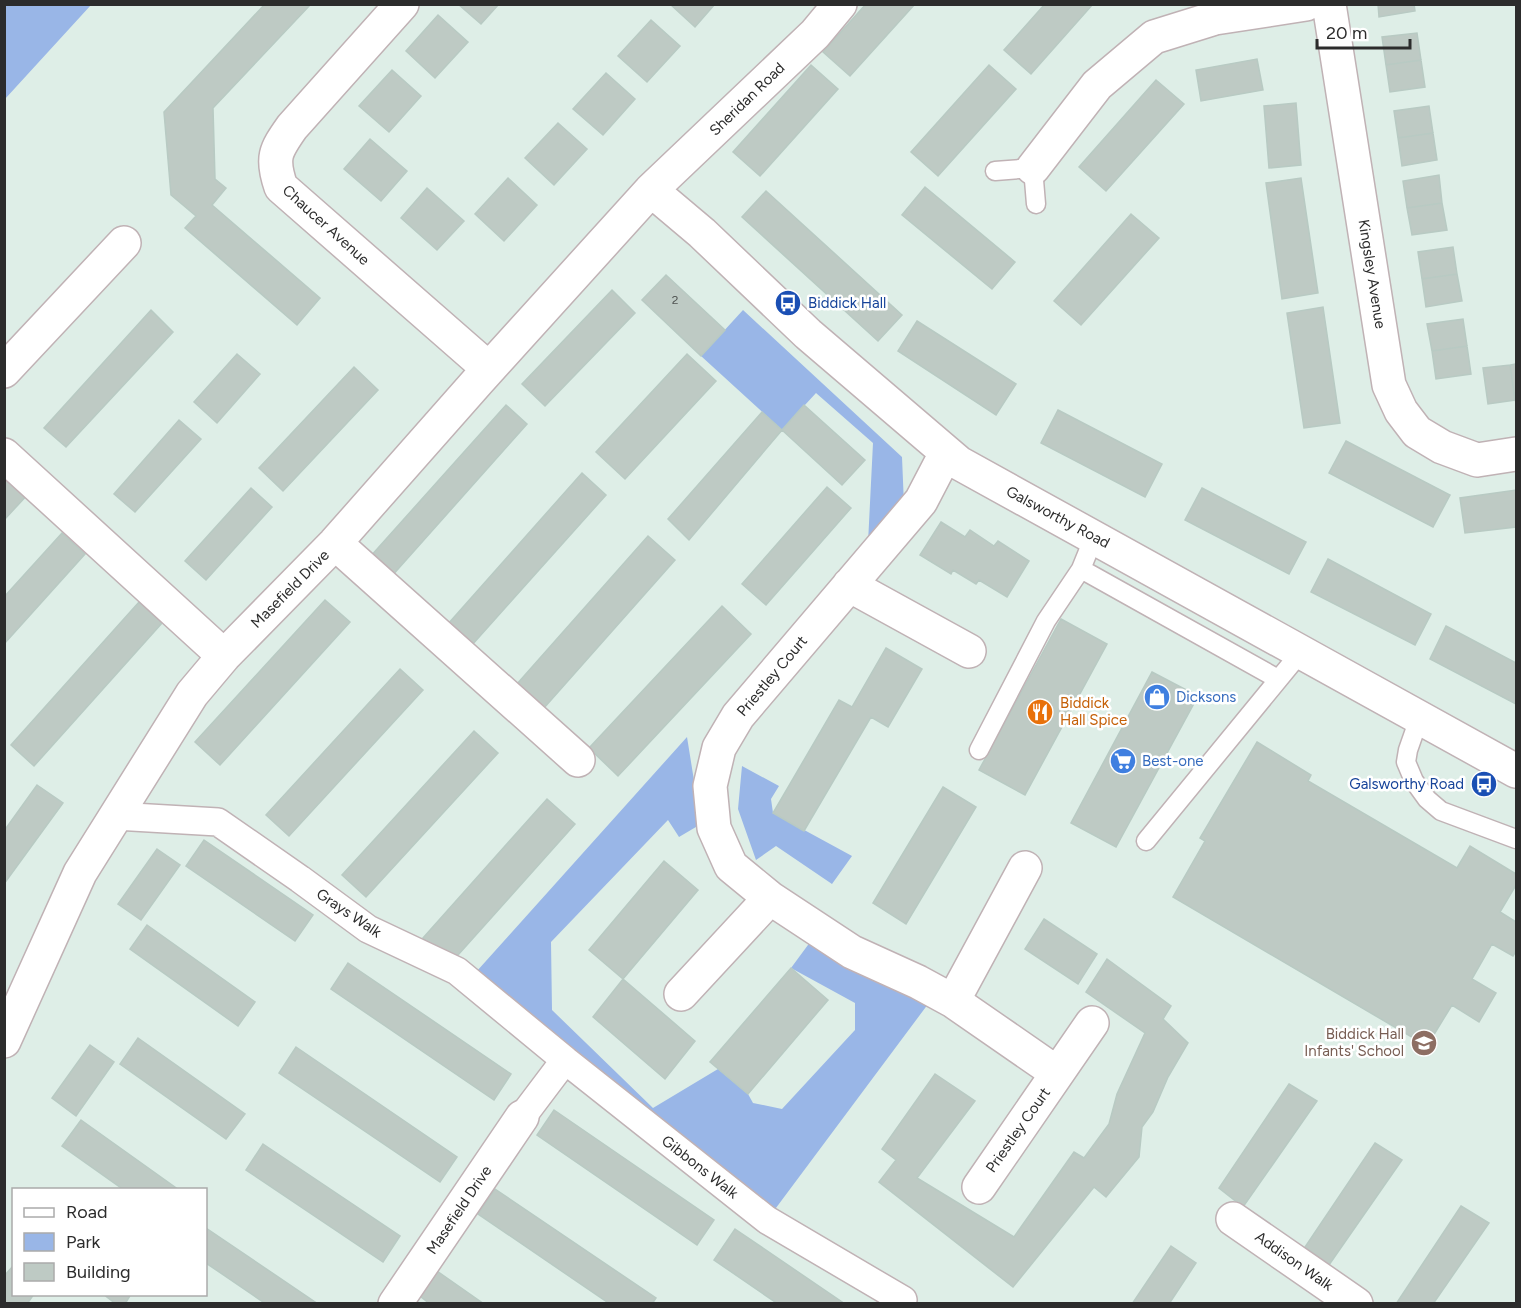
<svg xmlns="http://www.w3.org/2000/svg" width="1521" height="1308" viewBox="0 0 1521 1308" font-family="Figtree,sans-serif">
	<rect width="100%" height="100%" fill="#deeee7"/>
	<path fill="#99b6e7" d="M5,4L91,5L5,99L4,5Z
		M743,310L902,457L904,505L868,543L873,443L816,393L782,430L701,356Z
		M687,737L701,824L679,837L668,820L551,942L552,1010L653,1108L718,1069L748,1094L753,1103L782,1109L855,1030V1003L791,968L819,930L937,992L767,1220L468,981Z
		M742,766L779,786L771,799L773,813L852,856L832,884L776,846L756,860L738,809Z"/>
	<path fill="#becac4" stroke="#b8cac3" stroke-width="1.5" d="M265,4H311L213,108L215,179L226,188L212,205L320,298L297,325L185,228L196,216L171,195L164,112Z
		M458,4H499L481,24Z
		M670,4H715L695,27Z
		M866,4H915L850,76L823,52Z
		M1045,4H1093L1031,74L1004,50Z
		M1378,4H1414L1415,11L1379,17Z
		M438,15L468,42L435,78L406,51Z
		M651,20L680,46L647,82L618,56Z
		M1417,33L1421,60L1386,65L1382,37Z
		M1257,59L1263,90L1201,101L1196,70Z
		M1421,60L1425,87L1390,92L1386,65Z
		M811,65L838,89L760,176L733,152Z
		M989,65L1016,89L938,176L911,152Z
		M392,70L421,96L389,132L359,106Z
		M606,73L635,99L603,135L573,109Z
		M1156,80L1184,104L1106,191L1079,167Z
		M1296,103L1301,165L1269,168L1264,106Z
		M1429,106L1433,133L1398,138L1394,111Z
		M558,123L587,149L554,185L525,158Z
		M1433,133L1437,160L1402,166L1398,138Z
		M370,139L407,171L381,201L344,169Z
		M1439,175L1442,203L1407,208L1403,181Z
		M508,178L537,205L504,241L475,214Z
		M1301,178L1318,293L1282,299L1266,183Z
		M925,187L1015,262L992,289L902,215Z
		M427,188L464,221L437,250L401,218Z
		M766,191L902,315L878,341L742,217Z
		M1442,203L1447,230L1412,235L1407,208Z
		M1131,214L1159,238L1081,325L1054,301Z
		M1453,247L1457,274L1422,279L1418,252Z
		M1457,274L1462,301L1426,307L1422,279Z
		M666,275L725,330L701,356L642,300Z
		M612,290L635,313L545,406L522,384Z
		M1323,307L1340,423L1304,428L1287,313Z
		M151,310L173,332L66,447L44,428Z
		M1463,319L1467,346L1432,351L1427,324Z
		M917,321L1016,384L996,415L898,351Z
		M1467,346L1471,374L1436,379L1432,351Z
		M237,354L260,374L217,423L194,402Z
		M687,354L716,381L625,479L596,452Z
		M1516,364V399L1515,400L1510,365Z
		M1510,365L1515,400L1488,404L1483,368Z
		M354,367L378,390L283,491L259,468Z
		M506,405L527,424L391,577L370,557Z
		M804,405L865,460L842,485L782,430Z
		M1058,410L1162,464L1145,497L1041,443Z
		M762,412L782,430L689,540L668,519Z
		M179,420L201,439L135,512L114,494Z
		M1346,441L1450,495L1433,527L1329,473Z
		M582,473L606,495L472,645L448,624Z
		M4,474L29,493L4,520Z
		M827,487L851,508L766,605L742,584Z
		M251,488L272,507L206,580L185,561Z
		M1202,488L1306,542L1289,574L1185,520Z
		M1516,490V527L1465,533L1460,498Z
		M941,522L965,537L970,530L994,546L998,541L1029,561L1007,597L979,580L976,584L953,570L951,574L920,555Z
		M62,533L85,554L4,644V597Z
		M648,536L675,560L544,708L517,684Z
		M1328,559L1431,614L1415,645L1311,592Z
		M325,600L350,622L220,765L195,742Z
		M139,602L162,623L34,766L11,745Z
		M722,606L751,634L618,776L589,748Z
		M1061,619L1107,644L1025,795L979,770Z
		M1446,626L1516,663V704L1430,659Z
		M886,648L922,669L888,727L871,717L804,831L773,813L839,700L852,707Z
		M400,669L423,690L289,836L266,815Z
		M1152,672L1198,696L1116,847L1071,823Z
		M474,731L498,753L366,897L342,875Z
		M1257,742L1311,775L1308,781L1457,868L1470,846L1516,874V885L1500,912L1516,922V951L1513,956L1492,944L1472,979L1496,993L1479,1022L1452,1005L1427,1046L1173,897L1205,841L1200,838Z
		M37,785L63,803L4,884V831Z
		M943,787L976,807L906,924L873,903Z
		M547,799L575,824L450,964L423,938Z
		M204,840L313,915L295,941L186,866Z
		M157,849L180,865L141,920L118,904Z
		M664,861L698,890L623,979L589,950Z
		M1044,919L1097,954L1078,984L1025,949Z
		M147,925L255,1002L238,1026L130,949Z
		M1107,959L1171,1006L1163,1019L1188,1043L1168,1077L1153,1112L1142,1127L1139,1157L1106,1197L1094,1187L1013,1287L879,1182L896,1160L882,1149L935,1074L975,1101L917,1178L1014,1237L1074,1152L1084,1158L1109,1124L1117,1094L1145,1033L1086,992Z
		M348,963L511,1074L494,1100L331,989Z
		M791,968L828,1000L748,1094L710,1062Z
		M623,979L695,1041L665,1079L593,1017Z
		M138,1038L245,1114L226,1139L120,1064Z
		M90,1045L114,1062L76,1116L52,1098Z
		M296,1047L457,1157L440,1182L279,1073Z
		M1289,1084L1317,1101L1243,1207L1219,1188Z
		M554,1110L714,1220L697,1245L537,1135Z
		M81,1120L179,1190H124L62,1146Z
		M1375,1143L1402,1160L1329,1265L1305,1247Z
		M263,1144L400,1236L383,1262L246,1170Z
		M495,1189L656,1298L652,1304H610L478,1214Z
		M1461,1206L1489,1223L1433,1304H1396Z
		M206,1228L318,1304H266L206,1263Z
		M735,1229L845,1304H778L714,1260Z
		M1171,1246L1196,1263L1169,1304H1132Z
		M14,1265V1294H34L27,1304H4V1276Z
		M437,1271L484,1304H430L420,1296Z
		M103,1294H131L125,1304H116Z"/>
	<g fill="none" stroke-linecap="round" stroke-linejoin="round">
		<defs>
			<path id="service" d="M995,171L1033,168L1036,204
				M1094,537L1081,569L1278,679
				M1423,719L1415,730L1408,750L1406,762L1414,781L1427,799L1441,811L1516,839
				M979,750L1046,621L1081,569
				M1146,841L1301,652"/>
			<path id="pedestrian" d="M115,816L218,822L300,879L368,929L457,971L565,1060
				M522,1117L565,1060L767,1220L903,1300L901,1304"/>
			<path id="minor" d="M402,4L292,127C275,151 271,158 281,187L489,369
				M1329,4L1389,385L1401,411L1417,432L1442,447L1477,460L1516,454
				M1033,168L1097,85L1154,37L1215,18L1306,4
				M651,190L702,233L808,334L959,463L1516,771
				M4,371L124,243
				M946,453L921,501L738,716L719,748L710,786L714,828L731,866L770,898L852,952L918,982L953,1001L1057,1073
				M4,455L224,656
				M335,543L578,760
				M849,585L969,651
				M681,994L770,898
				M953,1001L1025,868
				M4,1041L80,873L192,694L224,656L335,543L478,381L651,190L815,34L840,4
				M979,1187L1092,1023
				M1233,1219L1356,1304
				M395,1304L522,1117"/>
		</defs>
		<use href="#service" stroke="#c0b2b5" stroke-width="21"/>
		<use href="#pedestrian" stroke="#c0b2b5" stroke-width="30"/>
		<use href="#minor" stroke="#c0b2b5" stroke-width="36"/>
		<use href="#service" stroke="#fff" stroke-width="18"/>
		<use href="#pedestrian" stroke="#fff" stroke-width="27"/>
		<use href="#minor" stroke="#fff" stroke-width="33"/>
	</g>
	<defs>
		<symbol id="bus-disc" viewBox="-11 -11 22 22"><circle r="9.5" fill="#1a4fb4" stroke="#fff"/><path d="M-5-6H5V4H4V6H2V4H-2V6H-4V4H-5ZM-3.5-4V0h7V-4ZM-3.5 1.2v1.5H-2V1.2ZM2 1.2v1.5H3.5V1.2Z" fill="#fff"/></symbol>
		<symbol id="shop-disc" viewBox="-11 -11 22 22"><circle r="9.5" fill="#3f7fe0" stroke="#fff"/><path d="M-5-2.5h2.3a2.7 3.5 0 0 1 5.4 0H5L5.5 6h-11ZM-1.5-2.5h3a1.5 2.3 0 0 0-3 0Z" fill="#fff"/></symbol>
		<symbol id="restaurant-disc" viewBox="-11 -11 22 22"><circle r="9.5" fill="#e8710a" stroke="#fff"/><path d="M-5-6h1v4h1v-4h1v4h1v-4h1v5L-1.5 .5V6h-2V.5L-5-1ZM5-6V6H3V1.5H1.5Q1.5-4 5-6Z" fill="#fff"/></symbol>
		<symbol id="supermarket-disc" viewBox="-11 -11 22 22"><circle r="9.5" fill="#3f7fe0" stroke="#fff"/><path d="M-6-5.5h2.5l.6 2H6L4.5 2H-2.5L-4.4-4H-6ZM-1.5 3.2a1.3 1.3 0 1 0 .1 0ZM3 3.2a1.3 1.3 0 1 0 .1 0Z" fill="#fff"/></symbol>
		<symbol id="school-disc" viewBox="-11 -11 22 22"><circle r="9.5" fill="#8d6e63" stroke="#fff"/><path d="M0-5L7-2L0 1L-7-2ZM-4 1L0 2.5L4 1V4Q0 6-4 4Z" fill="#fff"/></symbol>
	</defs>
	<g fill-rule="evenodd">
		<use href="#bus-disc" x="773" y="288" width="30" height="30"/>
		<use href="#shop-disc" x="1142" y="682" width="30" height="30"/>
		<use href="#restaurant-disc" x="1025" y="697" width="30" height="30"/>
		<use href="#supermarket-disc" x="1108" y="746" width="30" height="30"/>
		<use href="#bus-disc" x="1469" y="769" width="30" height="30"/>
		<use href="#school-disc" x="1409" y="1028" width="30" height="30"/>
	</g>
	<g text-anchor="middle" stroke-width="5" stroke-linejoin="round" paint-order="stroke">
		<g font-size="12" fill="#505452">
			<text x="675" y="304">2</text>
		</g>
		<g font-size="15" fill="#2c2c2c" stroke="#fff">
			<text transform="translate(747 99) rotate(-44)" y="5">Sheridan Road</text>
			<text transform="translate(326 225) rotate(42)" y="5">Chaucer Avenue</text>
			<text transform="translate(1372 274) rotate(81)" y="5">Kingsley Avenue</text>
			<text transform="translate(1058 517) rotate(28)" y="5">Galsworthy Road</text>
			<text transform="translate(290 589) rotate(-45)" y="5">Masefield Drive</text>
			<text transform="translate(772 676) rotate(-50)" y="5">Priestley Court</text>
			<text transform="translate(349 913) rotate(34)" y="5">Grays Walk</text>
			<text transform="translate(1018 1130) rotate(-55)" y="5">Priestley Court</text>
			<text transform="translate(700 1167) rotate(38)" y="5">Gibbons Walk</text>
			<text transform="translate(459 1210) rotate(-56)" y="5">Masefield Drive</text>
			<text transform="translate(1294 1261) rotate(35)" y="5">Addison Walk</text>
		</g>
		<g font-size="15" fill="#164399" stroke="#fff" text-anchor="start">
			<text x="808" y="308">Biddick Hall</text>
			<text x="1464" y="789" text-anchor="end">Galsworthy Road</text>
		</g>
		<g font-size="15" fill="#366cbe" stroke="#fff" text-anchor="start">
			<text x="1176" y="702">Dicksons</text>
			<text x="1142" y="766">Best-one</text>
		</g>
		<g font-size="15" fill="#c56008" stroke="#fff" text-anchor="start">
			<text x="1060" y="708">Biddick<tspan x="1060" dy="17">Hall Spice</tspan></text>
		</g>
		<g font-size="15" fill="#785e54" stroke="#fff" text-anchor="end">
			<text x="1404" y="1039">Biddick Hall<tspan x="1404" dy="17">Infants' School</tspan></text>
		</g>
	</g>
	<rect width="1521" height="1308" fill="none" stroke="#2c2c2c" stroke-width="12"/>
	<rect x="12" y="1188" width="195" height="108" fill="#ffffff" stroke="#ababab" stroke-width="1.5"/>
	<rect x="24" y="1208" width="30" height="9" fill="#ffffff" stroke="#ababab" stroke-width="1.5"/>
	<text x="66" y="1218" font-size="18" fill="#2c2c2c">Road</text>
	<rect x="24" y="1233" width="30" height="18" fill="#99b6e7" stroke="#ababab" stroke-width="1.5"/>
	<text x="66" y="1248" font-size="18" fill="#2c2c2c">Park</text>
	<rect x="24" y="1263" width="30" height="18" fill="#becac4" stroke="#ababab" stroke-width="1.5"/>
	<text x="66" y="1278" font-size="18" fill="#2c2c2c">Building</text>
	<path d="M1317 39v9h93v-9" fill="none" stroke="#2c2c2c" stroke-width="3"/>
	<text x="1326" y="39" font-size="18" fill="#2c2c2c" stroke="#ffffff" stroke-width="4.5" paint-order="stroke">20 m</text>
</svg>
